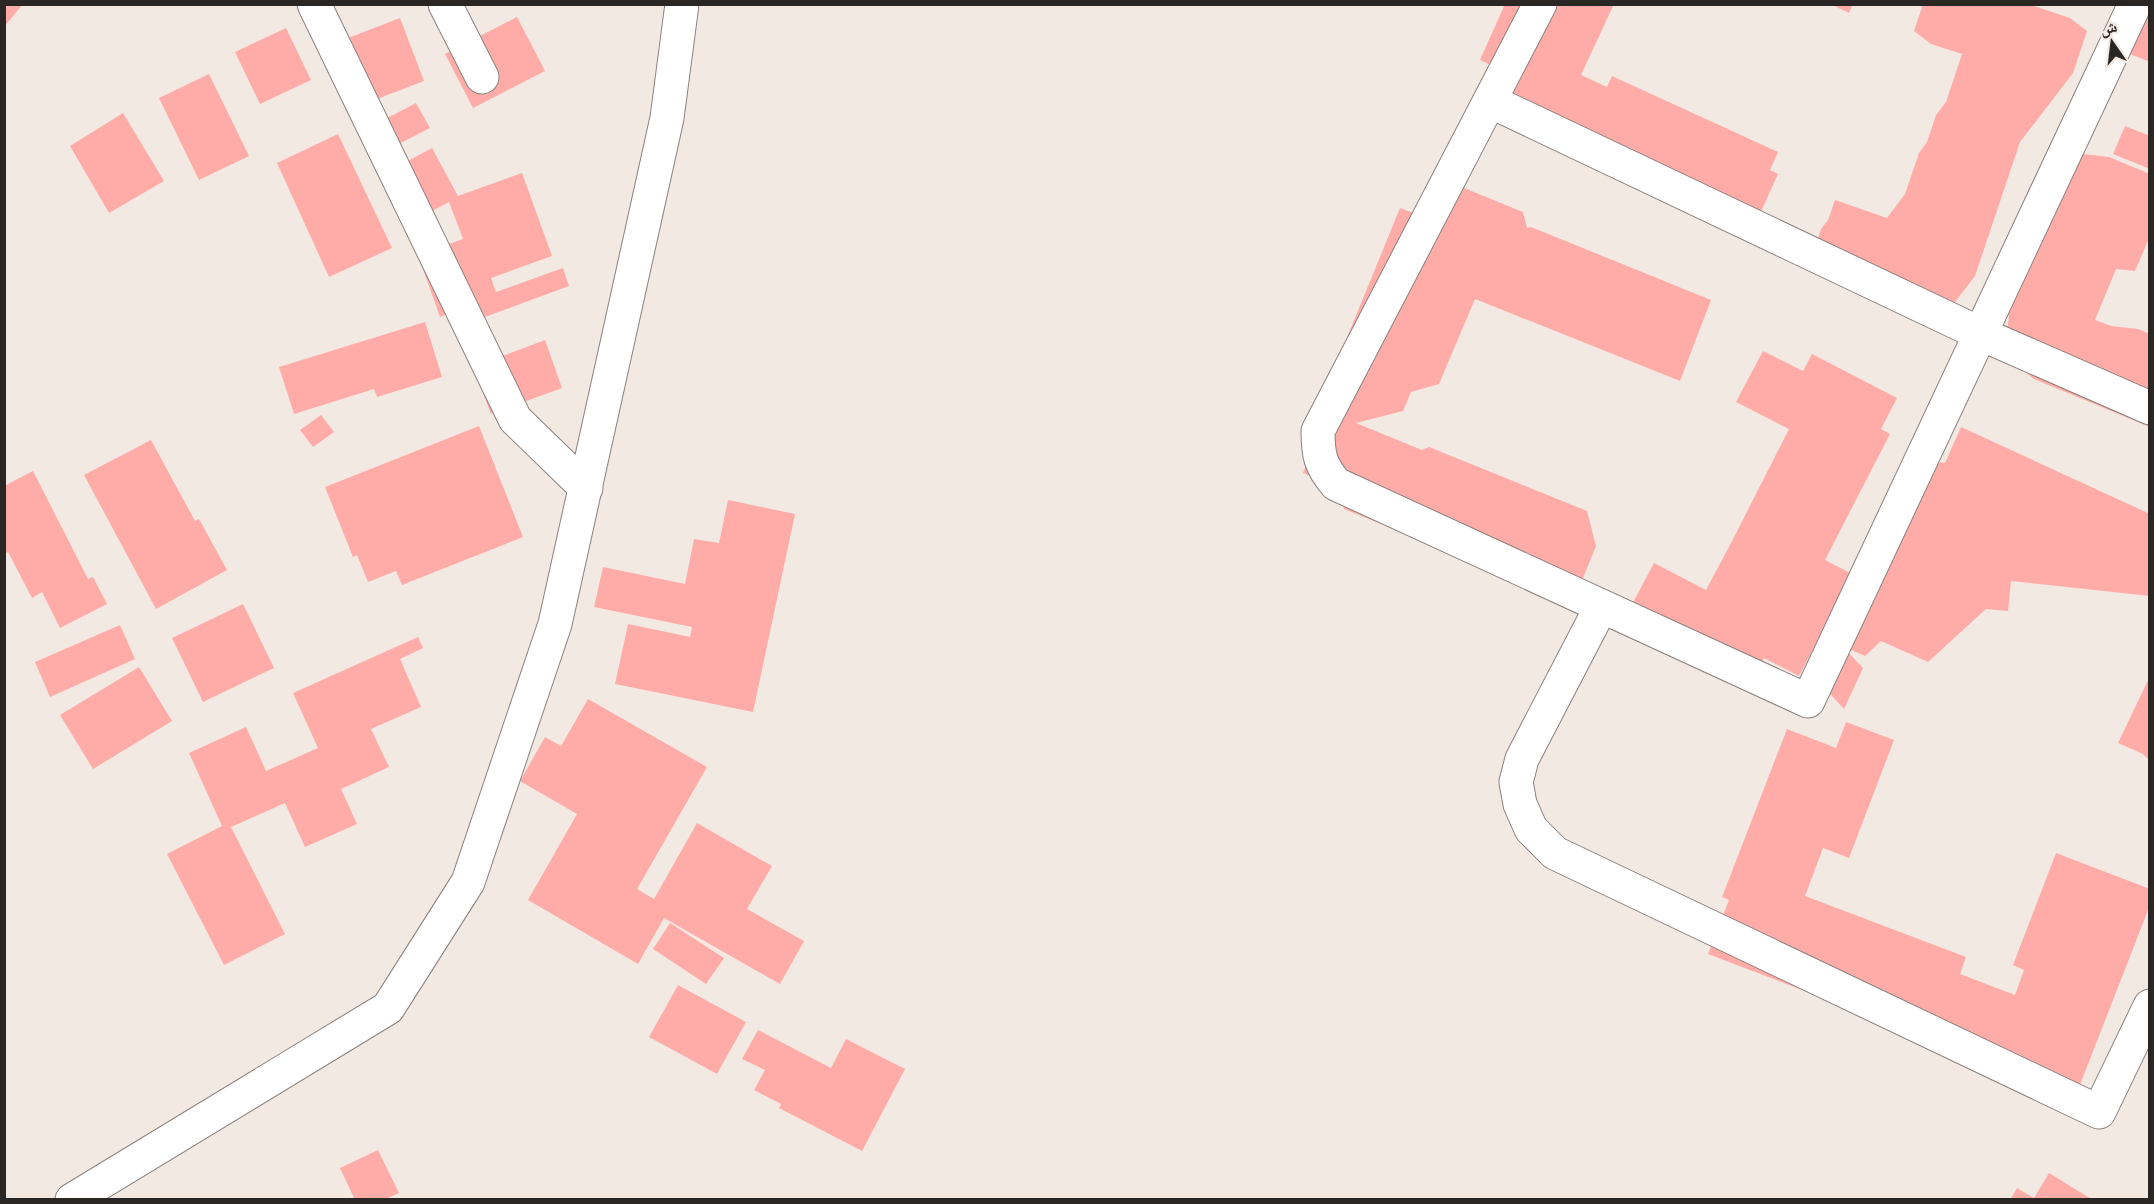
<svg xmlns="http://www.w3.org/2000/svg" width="2154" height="1204" viewBox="0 0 2154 1204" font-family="'Nunito Sans','Noto Naskh Arabic',sans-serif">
	<rect width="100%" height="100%" fill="#f3e9e3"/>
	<path fill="#ffaca8" d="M4,4H23L4,27Z
		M1505,4H1614L1581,75L1607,87L1612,76L1778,152L1770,170L1778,174L1750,236L1477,112L1497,68L1480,60Z
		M1830,4H1853L1849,13Z
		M1923,4H2028L2070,18L2087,31L2073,73L2020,142L1975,276L1938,324L1814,251L1821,229L1828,220L1835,200L1887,218L1905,194L1919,153L1927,142L1936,115L1946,102L1962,54L1931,44L1914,31Z
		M2150,4V62L2118,49Z
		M517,17L545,71L473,108L445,54Z
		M400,18L424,81L354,108L330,45Z
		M286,28L311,80L260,104L235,52Z
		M209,74L249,156L199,180L159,98Z
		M416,103L430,128L381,153L368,128Z
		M123,113L164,181L109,213L70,146Z
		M2125,126L2150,136V169L2113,154Z
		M338,134L392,248L329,277L277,163Z
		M432,148L458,196L522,173L552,256L491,278L496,292L563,268L569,286L460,326L455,311L440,317L418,255L463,239L449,202L413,221L387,172Z
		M2075,153L2109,157L2150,174V236L2135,271L2116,269L2095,320L2111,326L2138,329L2150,334V427L2034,379L2004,355L2009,316L2000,310Z
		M1437,177L1523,212L1527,228L1531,227L1711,300L1680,381L1475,299L1439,384L1411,392L1403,411L1356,423L1422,450L1429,447L1587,511L1596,546L1579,588L1555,594L1344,509L1338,486L1303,473L1314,445L1310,428L1400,208L1422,216Z
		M425,322L442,377L377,397L374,389L294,414L279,367Z
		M545,340L562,388L491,414L473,367Z
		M1763,351L1803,371L1812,354L1897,398L1881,429L1890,434L1825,560L1852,574L1799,676L1764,658L1746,691L1620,627L1654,563L1706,590L1730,545L1789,429L1736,402Z
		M321,415L334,432L313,447L300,430Z
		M479,426L523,537L402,585L396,571L368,582L357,555L353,557L325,487Z
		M1961,427L2150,514V596L2011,581L2008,611L1986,609L1928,662L1881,641L1865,656L1842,646L1863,668L1844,709L1822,685L1926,461L1945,463Z
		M151,440L195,521L199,519L227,570L156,609L84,475Z
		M33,471L88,579L93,577L107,604L60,628L42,592L32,598L8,552L4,554V486Z
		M728,500L795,514L753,712L615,684L628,624L690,637L692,627L594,607L603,567L685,584L694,539L719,543Z
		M243,604L274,668L203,702L172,638Z
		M120,625L135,659L50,697L35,662Z
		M418,637L423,648L400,659L421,707L371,729L389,767L341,789L357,824L305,847L285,803L231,827L285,934L224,965L167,854L222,826L189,753L246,727L266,771L318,748L293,693Z
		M139,667L172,721L93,769L60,715Z
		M2150,676V761L2143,754L2118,743Z
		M588,699L707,767L637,889L654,899L697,823L772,866L747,909L804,941L780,984L664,918L638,964L528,900L577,814L520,781L545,737L561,746Z
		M1846,722L1894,740L1849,858L1823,848L1805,896L1966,957L1960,974L2015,995L2024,970L2013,965L2056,853L2150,889V905L2076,1095L1708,954L1729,900L1722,897L1787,729L1836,748Z
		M670,923L724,958L706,984L653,949Z
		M678,985L746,1022L717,1074L649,1037Z
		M758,1030L831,1068L846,1039L905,1069L862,1151L779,1108L781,1104L754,1090L765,1070L742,1059Z
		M378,1150L399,1193L384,1200H355L340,1168Z
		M2049,1173L2093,1200H2010L2017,1188L2034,1198Z"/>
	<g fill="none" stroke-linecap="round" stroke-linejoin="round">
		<defs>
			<path id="street" d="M314,4L515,419L586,488
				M445,4L482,77
				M1540,4L1318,431C1318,455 1320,465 1336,484L1808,701L2135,4
				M1490,101L1981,334L2150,408
				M1601,607L1522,759L1516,782L1520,804L1531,829L1555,853L2099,1112L2150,1006"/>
			<path id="secondary" d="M72,1200L388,1008L468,882L555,624L667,118L682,4"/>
		</defs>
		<use href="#street" stroke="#8b817c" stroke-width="35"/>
		<use href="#secondary" stroke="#8b817c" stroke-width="35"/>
		<use href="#street" stroke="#fff" stroke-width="33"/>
		<use href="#secondary" stroke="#fff" stroke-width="33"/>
	</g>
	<rect width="2154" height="1204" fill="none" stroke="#2a2624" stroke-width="12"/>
	<g transform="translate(2112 42) rotate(346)" stroke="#f3e9e3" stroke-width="4.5" paint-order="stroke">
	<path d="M0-4.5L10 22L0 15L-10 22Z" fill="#2a2624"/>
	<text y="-9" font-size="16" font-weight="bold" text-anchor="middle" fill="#2a2624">ش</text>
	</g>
</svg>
